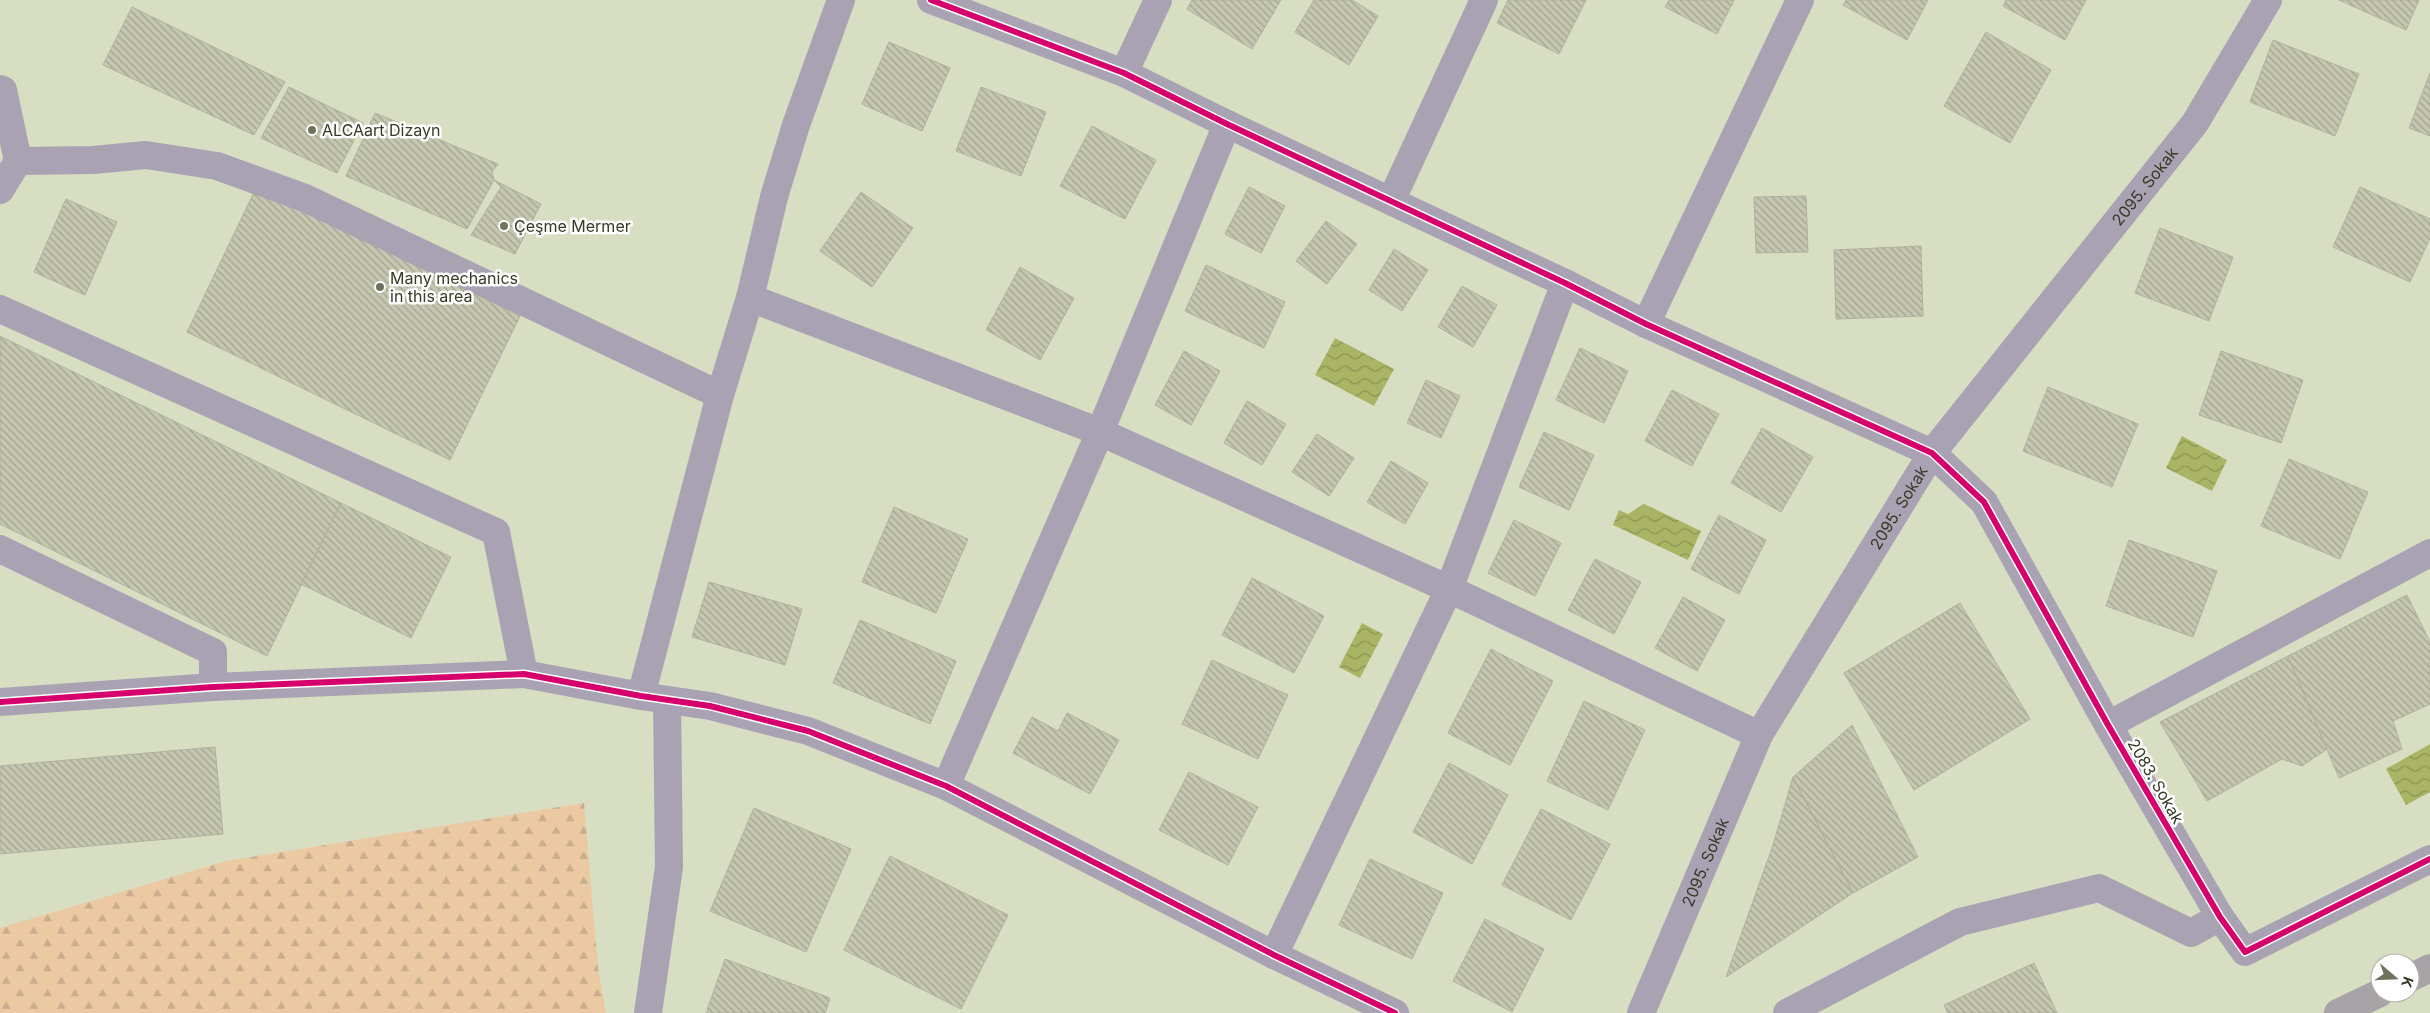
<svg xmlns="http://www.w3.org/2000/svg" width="2430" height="1013" viewBox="0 0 2430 1013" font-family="Inter,sans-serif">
	<defs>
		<pattern id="forest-firs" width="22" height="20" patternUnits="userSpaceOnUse" patternTransform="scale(1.25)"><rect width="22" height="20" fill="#eac9a3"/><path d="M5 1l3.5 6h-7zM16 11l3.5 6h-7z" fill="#c9ad8c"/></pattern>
		<pattern id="water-waves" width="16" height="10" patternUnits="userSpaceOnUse" patternTransform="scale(1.25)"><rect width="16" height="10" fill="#a9b565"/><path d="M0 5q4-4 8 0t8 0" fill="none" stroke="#8a9453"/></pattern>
		<pattern id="building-back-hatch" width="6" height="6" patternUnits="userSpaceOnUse" patternTransform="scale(1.25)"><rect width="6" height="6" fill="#c6c7b1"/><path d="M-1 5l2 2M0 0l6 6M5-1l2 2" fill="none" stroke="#a2a390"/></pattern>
	</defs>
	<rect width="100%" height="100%" fill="#d8dec2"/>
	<path fill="url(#forest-firs)" d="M584,803L598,968L606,1013H0V928L226,861Z"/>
	<path fill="url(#water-waves)" d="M1335,338L1394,369L1374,406L1315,375Z
		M2182,436L2227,460L2212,491L2166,468Z
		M1644,504L1701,531L1688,560L1613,525L1619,510L1628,514Z
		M1362,623L1383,634L1360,678L1339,667Z
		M2430,744V792L2406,805L2386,769Z"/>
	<path fill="url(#building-back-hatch)" stroke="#b0b19b" d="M1192,0H1281L1252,49L1187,9Z
		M1314,0H1352L1378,16L1349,65L1295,32Z
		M1508,0H1586L1559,54L1497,23Z
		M1669,0H1734L1717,34L1665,7Z
		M1846,0H1928L1907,40L1843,5Z
		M2006,0H2086L2065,40L2003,6Z
		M2339,0H2419L2406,30Z
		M132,7L285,82L254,135L103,65Z
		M1986,32L2051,70L2010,143L1944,106Z
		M2273,40L2359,74L2335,136L2250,102Z
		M889,42L950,68L922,131L862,104Z
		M2430,73V136L2409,128Z
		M289,87L363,123L337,173L261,138Z
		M981,87L1046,112L1021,176L956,151Z
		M375,113L498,164L492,172L494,180L467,229L346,176Z
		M1092,126L1156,160L1125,219L1060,186Z
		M494,180L541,204L515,254L471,235L501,187Z
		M1249,187L1285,206L1261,253L1225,234Z
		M2360,187L2430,219V238L2410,282L2333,247Z
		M256,188L520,316L450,460L187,332Z
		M861,192L913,228L872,287L820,251Z
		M1806,196L1808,252L1756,253L1754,197Z
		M66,199L117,222L85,295L34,272Z
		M1326,221L1357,244L1327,284L1296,261Z
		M2160,228L2233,257L2209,321L2135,293Z
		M1921,246L1923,316L1836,319L1834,250Z
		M1394,249L1428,270L1402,311L1369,290Z
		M1206,265L1285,302L1264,348L1185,311Z
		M1020,267L1074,298L1040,360L986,330Z
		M1462,286L1497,305L1473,347L1438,327Z
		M0,336L341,503L267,656L0,524Z
		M1580,348L1628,371L1604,423L1556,400Z
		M1184,351L1220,371L1191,425L1155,405Z
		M2221,351L2303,380L2281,443L2199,415Z
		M1426,380L1460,396L1441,438L1407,423Z
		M2048,387L2138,424L2112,487L2023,451Z
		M1672,390L1719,414L1692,466L1645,441Z
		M1247,401L1286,424L1262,465L1224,443Z
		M1762,428L1813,457L1781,512L1731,483Z
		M1544,432L1594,455L1569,510L1519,487Z
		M1317,434L1354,458L1329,496L1292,472Z
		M2289,459L2368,492L2340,559L2261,526Z
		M1391,461L1428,483L1405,524L1367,502Z
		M341,503L451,557L411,638L301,584Z
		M894,507L968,539L936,613L862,582Z
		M1719,515L1766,540L1739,594L1691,569Z
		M1514,520L1561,543L1535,596L1488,573Z
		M2129,540L2217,571L2193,637L2106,606Z
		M1595,559L1641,582L1614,634L1568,610Z
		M1252,578L1324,616L1294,673L1222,635Z
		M709,582L802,609L785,665L692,637Z
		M2407,595L2430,642V704L2393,721L2402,749L2339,778L2288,656Z
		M1683,597L1725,620L1697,671L1655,648Z
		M1960,603L2030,719L1914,790L1844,673Z
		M860,620L956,661L930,724L833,683Z
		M1491,649L1553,681L1510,765L1448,733Z
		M2288,656L2327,749L2302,766L2282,759L2207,801L2160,722Z
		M1212,660L1288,695L1258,759L1182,724Z
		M1584,701L1645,730L1608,810L1547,781Z
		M1067,713L1119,740L1090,794L1013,753L1032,717L1058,731Z
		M1852,725L1918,857L1853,893L1793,777Z
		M215,747L223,834L0,854V766Z
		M1449,763L1508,795L1472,864L1413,832Z
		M1189,772L1258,807L1228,865L1159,830Z
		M1793,777L1853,893L1726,977L1773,845Z
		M754,808L851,849L806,952L710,911Z
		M1541,809L1610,844L1571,920L1502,885Z
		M890,856L1008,915L961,1009L844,950Z
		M1370,859L1443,893L1412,959L1339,925Z
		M1485,919L1544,949L1512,1012L1453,981Z
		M725,959L830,998L825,1013H706Z
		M2034,963L2057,1013H1948L1944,1005Z"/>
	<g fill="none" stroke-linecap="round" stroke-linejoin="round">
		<g stroke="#a8a2b3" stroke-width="28">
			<path d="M931,0L1124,73L1227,124L1565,283L1646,324L1932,453L1984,502L2108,725L2220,917L2245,952L2430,859"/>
			<path d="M1124,73L1158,0"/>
			<path d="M0,89L3,90L18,161"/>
			<path d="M0,190L18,161L93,160L146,155L217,166L305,198L720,395"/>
			<path d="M1391,201L1484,0"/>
			<path d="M750,298L1100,432L1449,589L1759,735"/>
			<path d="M0,309L496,532L524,674"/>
			<path d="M1646,324L1800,0"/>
			<path d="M0,549L213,652V687"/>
			<path d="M641,696L720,395L750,298L774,197L796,125L841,0"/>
			<path d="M0,702L213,687L524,674L641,696L710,706L808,731L946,786L1274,955L1395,1013"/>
			<path d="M2108,725L2430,553"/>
			<path d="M946,786L1100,432L1227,124"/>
			<path d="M1274,955L1449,589L1565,283"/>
			<path d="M648,1013L669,867L667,700"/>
			<path id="s1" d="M1641,1013L1759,735L1932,453L2195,123L2268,0"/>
			<path d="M1787,1013L1960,922L2099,888L2191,933L2220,917"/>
		</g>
		<path stroke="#a8a3a7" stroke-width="28" d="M2410,978L2430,968
			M2338,1013L2380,993"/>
		<defs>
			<path id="cycleway" d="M931,0L1124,73L1227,124L1565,283L1646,324L1932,453L1984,502L2108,725L2220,917L2245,952L2430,859
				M0,702L213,687L524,674L641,696L710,706L808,731L946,786L1274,955L1395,1013"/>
		</defs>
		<use href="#cycleway" stroke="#fff" stroke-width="9"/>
		<use href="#cycleway" stroke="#d6006c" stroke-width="6"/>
	</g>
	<g fill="#6f735d" stroke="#fff" stroke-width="2">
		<circle cx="312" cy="130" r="5"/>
		<circle cx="504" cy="226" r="5"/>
		<circle cx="380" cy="287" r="5"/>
	</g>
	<g text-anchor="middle" stroke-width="5" stroke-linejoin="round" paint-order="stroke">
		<g font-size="16" fill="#373a26" stroke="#fff" text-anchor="start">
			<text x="322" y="136">ALCAart Dizayn</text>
			<text x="514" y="232">Çeşme Mermer</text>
			<text x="390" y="284">Many mechanics<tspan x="390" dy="18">in this area</tspan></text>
		</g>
		<g font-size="16" fill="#373a26" stroke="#fff">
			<text dy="6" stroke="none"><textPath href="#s1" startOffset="974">2095. Sokak</textPath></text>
			<text dy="6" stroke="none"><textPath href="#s1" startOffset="569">2095. Sokak</textPath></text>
			<text transform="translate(2156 781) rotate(60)" y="6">2083. Sokak</text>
			<text dy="6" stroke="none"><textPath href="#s1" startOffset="164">2095. Sokak</textPath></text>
		</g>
	</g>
	<g transform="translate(2395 978) rotate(109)"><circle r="24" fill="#ffffff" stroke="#afb0a8"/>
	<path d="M0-4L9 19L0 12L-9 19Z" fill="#6f735d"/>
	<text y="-8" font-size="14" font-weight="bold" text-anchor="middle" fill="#373a26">K</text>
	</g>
</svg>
